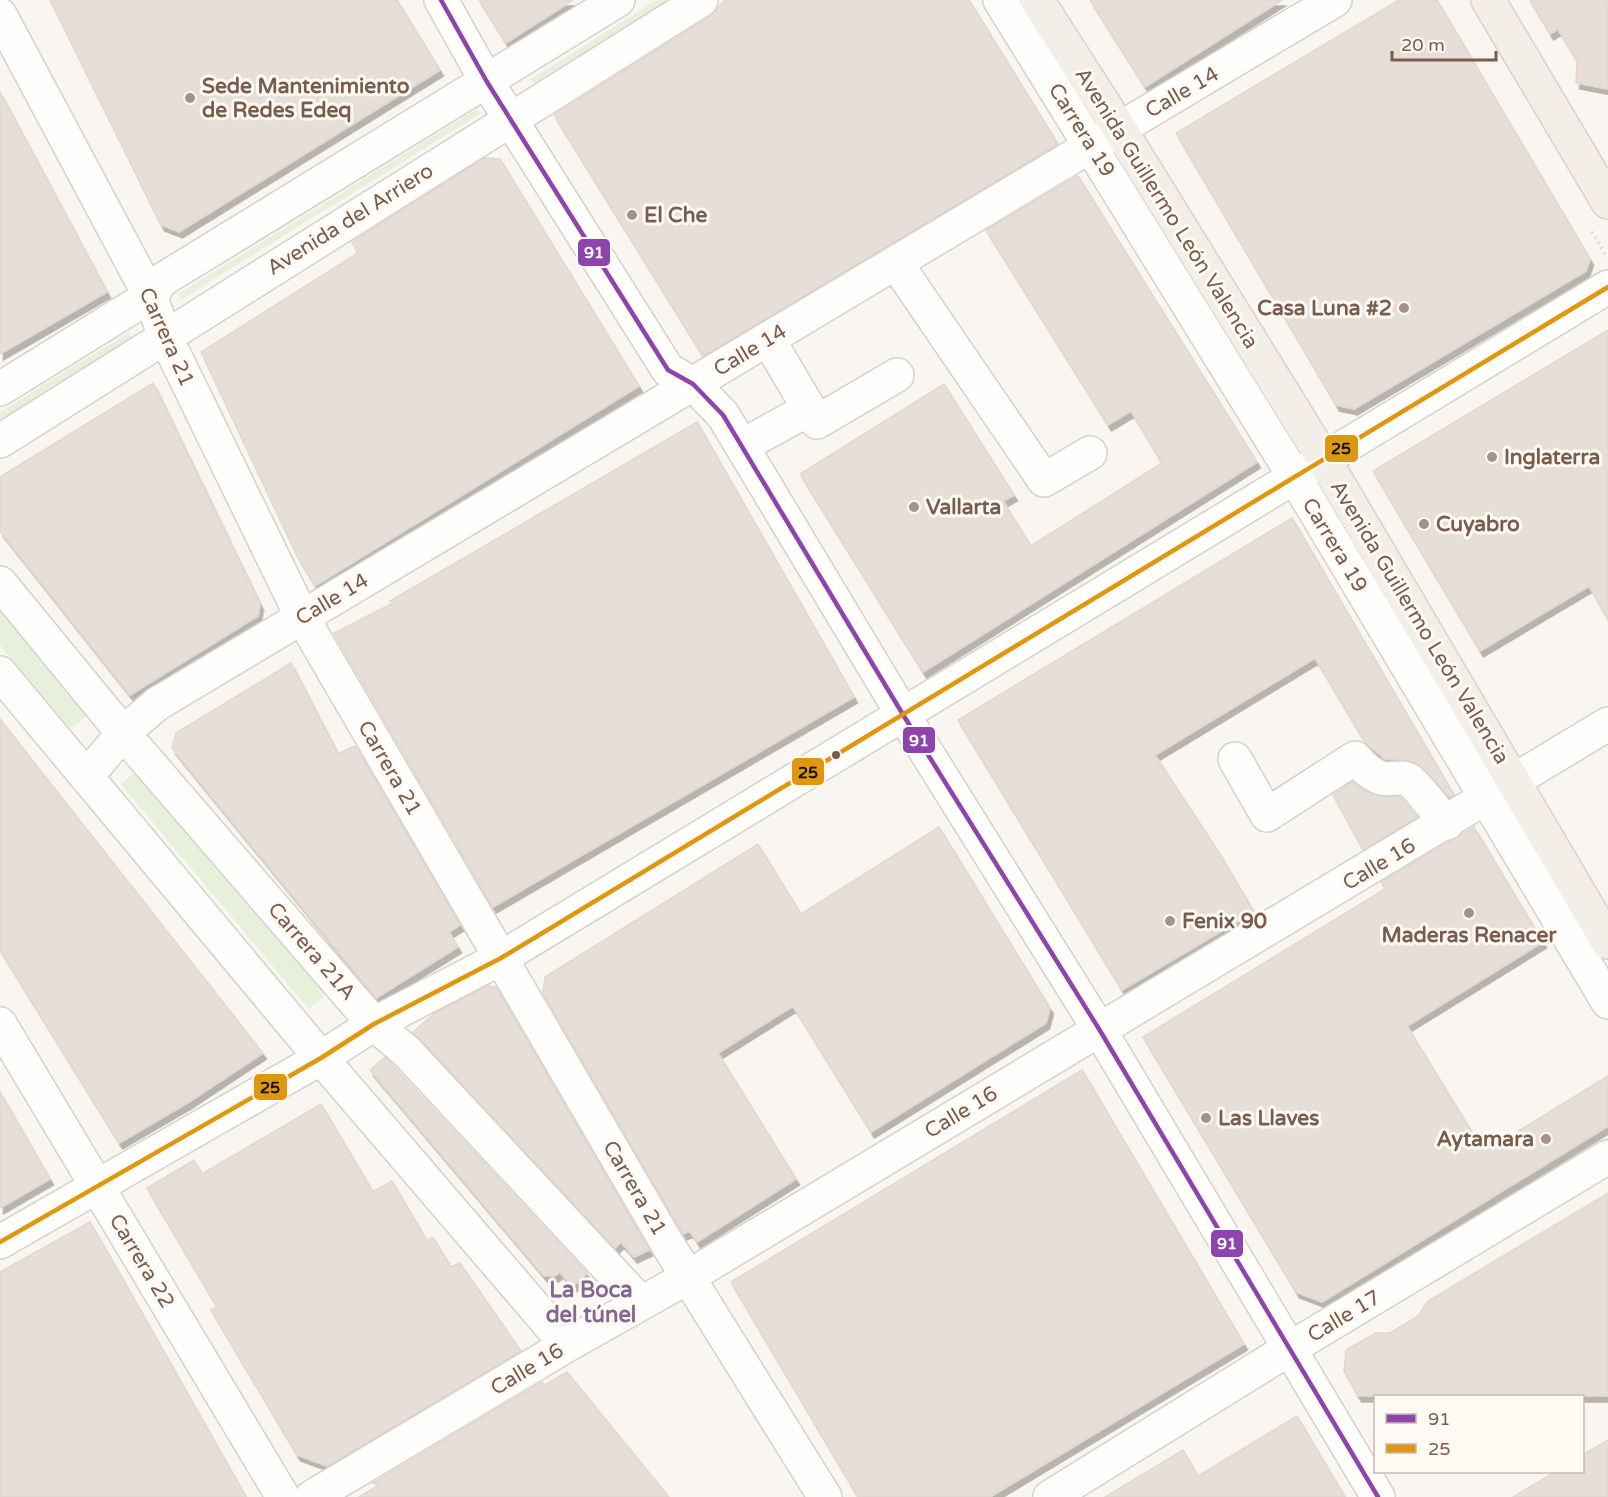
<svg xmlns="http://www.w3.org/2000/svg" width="1608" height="1497" viewBox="0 0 1608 1497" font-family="'Varela Round',sans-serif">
	<defs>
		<filter id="shadow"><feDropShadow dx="3.5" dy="6" stdDeviation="0" flood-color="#0004"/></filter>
	</defs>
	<rect width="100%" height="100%" fill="#f9f5f0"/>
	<path fill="#e7f0db" d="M657,0H669L534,84L531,79Z
		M477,109L480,114L182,299L178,294Z
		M128,333L132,338L0,420V412Z
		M0,607L90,713L71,729L0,645Z
		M138,769L327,994L309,1009L121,784Z"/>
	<path fill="#e6ded7" stroke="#e2d8d2" stroke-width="1.5" filter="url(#shadow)" d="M50,0H397L440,70L179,232L161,225Z
		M479,0H573L506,43Z
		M725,0H969L1058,144L703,356L554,115L711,16Z
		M1090,0H1282L1145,87Z
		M1399,0H1437L1590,259L1586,271L1354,409L1336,405L1176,133Z
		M1530,0H1608V89L1576,83L1577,61L1558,29L1550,34Z
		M0,92L107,292L0,354Z
		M484,158L500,159L639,386L315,586L298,558L201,352L358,253L352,242Z
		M1078,176L1257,462L923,672L800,474L944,384L1014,495L1003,501L1031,546L1162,463L1131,411L1108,425L986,230Z
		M1608,330V620L1589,586L1480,651L1373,471Z
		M153,383L260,604L258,616L130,695L0,531V477Z
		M697,422L854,697L493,907L334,633L395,602L390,601Z
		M1292,518L1454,795L1450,797L1416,763L1405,760L1385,759L1365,742L1315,658L1155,755L1218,851L1254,912L1122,990L958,720Z
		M291,663L338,754L355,746L460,925L449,932L458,947L376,998L172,748L176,733Z
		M0,719L263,1053L189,1102L119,1143L0,950Z
		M1352,782L1374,796L1400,797L1417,817L1363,850L1333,795Z
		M939,827L1050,1008L1046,1023L871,1132L793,1006L718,1053L796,1179L697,1242L690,1231L683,1234L543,993L545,977L758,844L801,914Z
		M1474,827L1543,942L1407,1026L1484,1152L1608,1076V1126L1322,1302L1296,1292L1143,1037L1385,889L1381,882Z
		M488,986L496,987L649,1250L634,1257L621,1242L615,1248L413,1032L435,1013Z
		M385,1057L587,1273L572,1287L560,1272L555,1276H544L370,1070Z
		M1082,1070L1244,1344L990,1497H858L731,1282Z
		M0,1092L50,1179L0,1208Z
		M321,1104L373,1192L392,1181L427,1241L433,1237L451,1267L460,1263L521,1351L327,1466L297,1455L211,1310L217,1307L147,1188L194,1160L202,1174Z
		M1608,1193V1396H1358L1344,1371L1346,1350L1376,1333H1390L1418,1316L1428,1301Z
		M90,1222L126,1285L246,1497H0V1272Z
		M567,1372L669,1497H359L379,1485L373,1483L542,1382L545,1385Z
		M1297,1416L1345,1497H1105L1183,1450L1198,1476Z
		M1608,1440V1497H1513L1555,1472H1582V1455Z"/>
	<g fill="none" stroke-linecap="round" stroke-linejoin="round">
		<defs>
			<path id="minor" d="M441,0L487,82L668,370L693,384L723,415L902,713L1099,1029L1378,1497
				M1000,0L1294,476L1608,1002
				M0,15L150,296L165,336L302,617L668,1245L825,1497
				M896,263L1044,480L1090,453
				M768,339L817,422L897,375
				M0,389L150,296L162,280L618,0
				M0,441L701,0
				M742,446L809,409
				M0,583L123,733L374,1024L406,1051L641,1303
				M0,673L321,1058L567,1345
				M1235,759L1267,815L1355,758C1362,766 1371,775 1381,778C1391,781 1400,775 1409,780C1416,784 1438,814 1447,823
				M87,776L123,733L157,704L1335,0
				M0,1024L283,1497
				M0,1242L321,1058L374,1024L501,958L1608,287
				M312,1497L567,1345L688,1277L1608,724
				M1050,1497L1289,1349L1608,1157"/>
			<path id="major" d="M1037,0L1119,128L1323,458L1608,942
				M1488,0L1608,202"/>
		</defs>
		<use href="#minor" stroke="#d7d1cb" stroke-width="36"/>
		<use href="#major" stroke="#dad1cc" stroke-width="36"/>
		<path stroke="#dcd5d0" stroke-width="4" stroke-dasharray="1.5 4.5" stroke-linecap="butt" d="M1592,232L1605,254"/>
		<use href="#minor" stroke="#fefefd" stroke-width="33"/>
		<use href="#major" stroke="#f3eee8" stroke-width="33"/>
		<defs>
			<path id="bus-1" d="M441,0L487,82L668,370L693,384L723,415L902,713L1099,1029L1378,1497"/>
			<path id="bus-2" d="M0,1242L321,1058L374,1024L501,958L1608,287"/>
		</defs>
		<use href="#bus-1" stroke="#fffaf3" stroke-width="9"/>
		<use href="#bus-2" stroke="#fffaf3" stroke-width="9"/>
		<use href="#bus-1" stroke="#8e44ad" stroke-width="4.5"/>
		<use href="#bus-2" stroke="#de970f" stroke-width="4.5"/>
	</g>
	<g fill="#a69286" stroke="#fffaf3" stroke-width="2">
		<circle cx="190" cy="98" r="6"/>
		<circle cx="632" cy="215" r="6"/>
		<circle cx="1404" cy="308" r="6"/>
		<circle cx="1492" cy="457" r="6"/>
		<circle cx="914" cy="507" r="6"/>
		<circle cx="1424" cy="524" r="6"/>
		<circle cx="1469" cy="913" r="6"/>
		<circle cx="1170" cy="921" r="6"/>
		<circle cx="1206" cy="1118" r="6"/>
		<circle cx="1546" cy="1139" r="6"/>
	</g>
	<circle fill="#7a5c4d" stroke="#fffaf3" stroke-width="2" cx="836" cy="755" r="5"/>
	<g text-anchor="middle" stroke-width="6" stroke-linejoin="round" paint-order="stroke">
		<g font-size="21" font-weight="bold" fill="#7a5c4d" stroke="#fffaf3" text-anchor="start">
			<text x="202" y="93">Sede Mantenimiento<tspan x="202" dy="24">de Redes Edeq</tspan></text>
			<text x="644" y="222">El Che</text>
			<text x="1392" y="315" text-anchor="end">Casa Luna #2</text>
			<text x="1504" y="464">Inglaterra</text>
			<text x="926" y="514">Vallarta</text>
			<text x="1436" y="531">Cuyabro</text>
			<text x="1182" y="928">Fenix 90</text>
			<text x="1469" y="942" text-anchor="middle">Maderas Renacer</text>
			<text x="1218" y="1125">Las Llaves</text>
			<text x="1534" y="1146" text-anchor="end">Aytamara</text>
		</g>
		<g font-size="21" fill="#7a5c4d" stroke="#fffaf3">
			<text transform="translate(1182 92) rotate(-30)" y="7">Calle 14</text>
			<text transform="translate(1082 130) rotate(58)" y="7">Carrera 19</text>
			<text transform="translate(1167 208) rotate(58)" y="7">Avenida Guillermo León Valencia</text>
			<text transform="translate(350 219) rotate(-32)" y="7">Avenida del Arriero</text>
			<text transform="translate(167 337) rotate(66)" y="7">Carrera 21</text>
			<text transform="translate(750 350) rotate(-31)" y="7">Calle 14</text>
			<text transform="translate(1335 545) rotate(59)" y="7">Carrera 19</text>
			<text transform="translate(332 599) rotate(-31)" y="7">Calle 14</text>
			<text transform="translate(1420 622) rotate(59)" y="7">Avenida Guillermo León Valencia</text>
			<text transform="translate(390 768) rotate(60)" y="7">Carrera 21</text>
			<text transform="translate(1379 864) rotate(-31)" y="7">Calle 16</text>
			<text transform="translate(312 951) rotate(49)" y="7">Carrera 21A</text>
			<text transform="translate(961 1112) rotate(-31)" y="7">Calle 16</text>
			<text transform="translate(635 1188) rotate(60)" y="7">Carrera 21</text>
			<text transform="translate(142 1261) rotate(59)" y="7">Carrera 22</text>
			<text transform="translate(1344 1316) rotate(-31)" y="7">Calle 17</text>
			<text transform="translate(527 1369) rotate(-31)" y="7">Calle 16</text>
		</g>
		<g font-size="22" font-weight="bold" fill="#846695" stroke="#fffaf3">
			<text x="591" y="1297">La Boca<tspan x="591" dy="25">del túnel</tspan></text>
		</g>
	</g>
	<g stroke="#fffaf3" stroke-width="2">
		<rect x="577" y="238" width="34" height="29" rx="6" fill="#8e44ad"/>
		<rect x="1324" y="434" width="35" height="29" rx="6" fill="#de970f"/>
		<rect x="902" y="726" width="34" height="28" rx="6" fill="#8e44ad"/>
		<rect x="791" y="757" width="34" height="29" rx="6" fill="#de970f"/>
		<rect x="253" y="1073" width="35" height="28" rx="6" fill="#de970f"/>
		<rect x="1210" y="1229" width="34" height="29" rx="6" fill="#8e44ad"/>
	</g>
	<g font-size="16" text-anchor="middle" font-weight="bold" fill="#fff">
		<text x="594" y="258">91</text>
		<text x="919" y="746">91</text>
		<text x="1227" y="1249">91</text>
	</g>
	<g font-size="16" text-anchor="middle" font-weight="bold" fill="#111">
		<text x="1341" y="454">25</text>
		<text x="808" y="778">25</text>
		<text x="270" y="1093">25</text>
	</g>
	<rect x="1374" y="1395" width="210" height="78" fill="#fffaf3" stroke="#cabbb1" stroke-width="1.5"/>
	<rect x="1386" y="1414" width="30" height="9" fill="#8e44ad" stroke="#cabbb1" stroke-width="1.5"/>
	<text x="1428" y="1425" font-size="18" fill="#7a5c4d">91</text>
	<rect x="1386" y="1444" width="30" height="9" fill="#de970f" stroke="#cabbb1" stroke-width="1.5"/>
	<text x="1428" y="1455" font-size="18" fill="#7a5c4d">25</text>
	<path d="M1392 51v9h104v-9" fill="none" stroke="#7a5c4d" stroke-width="3"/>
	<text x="1401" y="51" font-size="18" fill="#7a5c4d" stroke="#fffaf3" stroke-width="4.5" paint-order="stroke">20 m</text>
</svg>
